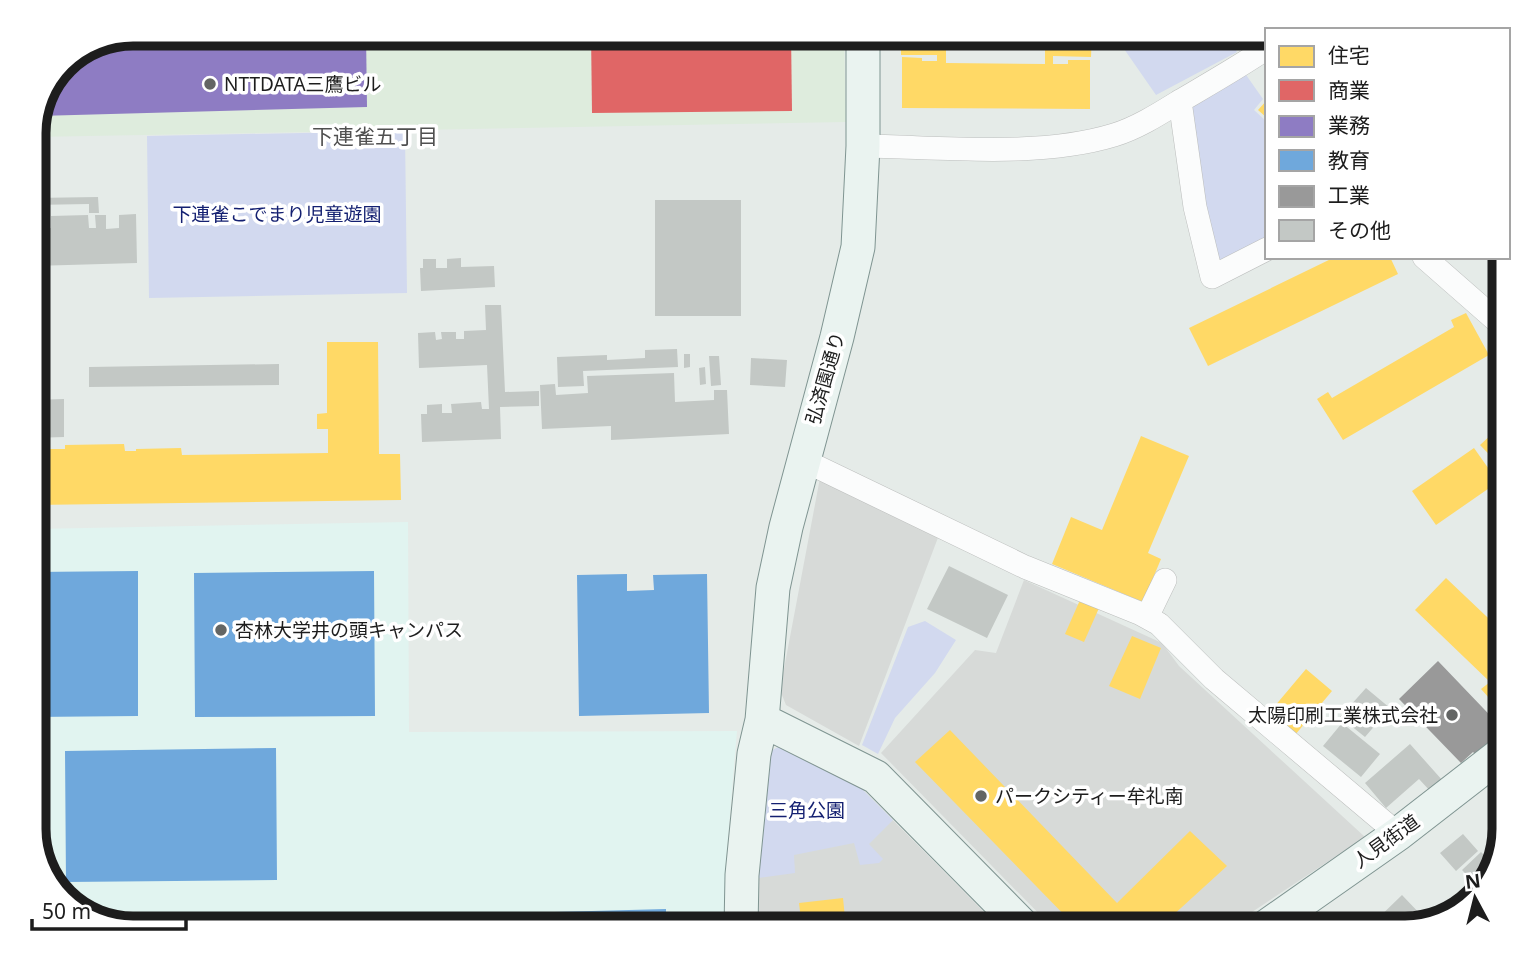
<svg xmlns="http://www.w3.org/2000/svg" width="1538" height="961" viewBox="0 0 1538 961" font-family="'Noto Sans','Noto Sans JP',sans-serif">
	<rect width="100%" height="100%" fill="#e5ebe8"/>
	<path fill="#d7dad8" d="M820,478L939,535L859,746L786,705L780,690Z
		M1024,580L1162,643L1179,666L1365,837L1228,928H1053L881,753L975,650L996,653Z
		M778,747L862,789L1000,928H757L758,878Z"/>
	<path fill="#deecdd" d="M133,33H844L846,122L33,137V126L63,62Z"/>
	<path fill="#e1f4f0" d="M408,522L409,732L737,731L726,863L724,928H133L78,911L46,878L33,835V529Z"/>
	<path fill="#d2d9ef" d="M1113,33H1224L1237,52L1156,95Z
		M1244,72L1263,99L1254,110L1267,122V242L1215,270L1188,107Z
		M399,131L405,133L407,293L149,298L147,136Z
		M925,621L956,640L935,673L895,718L878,754L862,745L908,627Z
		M778,747L862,789L893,820L869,844L883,859L879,863L860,865L854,843L794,855L795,873L758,878L769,752Z"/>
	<path fill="#ffd966" d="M901,33H946V63L1045,64V33H1092L1091,57L1053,56V64H1068V60H1090V109L902,108V57L922,58V61H937V55H901Z
		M1267,100V118L1258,110Z
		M1335,257H1390L1398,274L1208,366L1189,328Z
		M1466,313L1489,355L1343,440L1317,399L1328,392L1332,398L1454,327L1451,320Z
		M327,342H378L379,454H400L401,500L33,505V449H65V445L124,444L125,451H136V449L181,448L182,455L328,453V429H317V414L327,413Z
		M1505,422V471L1480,445Z
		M1141,436L1189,456L1148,553L1161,559L1143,602L1052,564L1071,517L1102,530Z
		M1474,448L1498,482L1436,525L1412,491Z
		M1446,578L1505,634V716L1481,689L1490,682L1415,610Z
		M1080,600L1099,608L1084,642L1065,634Z
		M1132,636L1161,648L1140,699L1109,686Z
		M1306,669L1332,691L1295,735L1269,713Z
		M950,730L1117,903L1190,831L1227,866L1159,928H1155L1149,922L1143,928H1077L915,762Z
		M843,898L846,928H802L799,903Z"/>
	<path fill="#e06666" d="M591,33H791L792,111L592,113Z"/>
	<path fill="#8e7cc3" d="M133,33H366L367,107L38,116L63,62Z"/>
	<path fill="#6fa8dc" d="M138,571V716L33,717V572Z
		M374,571L375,716L195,717L194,573Z
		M627,574V591L654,590L653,575L707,574L709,713L579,716L577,575Z
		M276,748L277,880L66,882L65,751Z
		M666,909V928H408V916Z
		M136,914V928L91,915Z
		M370,915V928H189V916Z"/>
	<path fill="#999" d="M1438,661L1505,731V735L1480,759L1473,752L1461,763L1399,699Z"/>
	<path fill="#c3c8c5" d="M98,197L99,213H89V204L33,205V198Z
		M655,200H741V316H655Z
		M136,214L137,263L33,266V217L39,216V229L51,228V216L88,215L89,228H96L95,215H106V229L119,228V215Z
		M461,258V267L494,266L495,287L421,291L420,268H423V259H436V268H447V259Z
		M485,305H501L505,392L539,391V406L500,407L501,439L422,442L421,414H427V405L442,404V413H452L451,404L481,402L482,409H489L487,365L419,368L418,333L435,332L436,340L442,339L441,332H456V339H464V331L486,330Z
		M677,349L678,367L583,371L584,386L558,387L557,357L607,355V360L645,358V350Z
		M684,354H690V367L684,368Z
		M709,356H719L721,385L711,386Z
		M751,358L787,360L785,387L750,385Z
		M279,364V385L89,387V367Z
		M705,367L706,384L700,385L699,368Z
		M674,373L675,402L714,400V390H727L729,434L611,440V426L542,429L540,385L555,384L556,395L588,393L587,376Z
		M64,399V437L33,438V400Z
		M949,566L1008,595L987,638L927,609Z
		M1366,688L1390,708L1365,737L1340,717Z
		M1342,723L1380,754L1361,777L1323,746Z
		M1410,744L1443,781L1431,792L1419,779L1386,808L1365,783Z
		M1463,834L1478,851L1456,871L1440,853Z
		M1481,852L1494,865L1476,884L1462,870Z
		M1402,895L1423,917L1414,926L1406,928H1368Z"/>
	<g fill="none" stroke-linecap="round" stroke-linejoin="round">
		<defs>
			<path id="street" d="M1180,101L1195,207L1212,277L1267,249
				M863,146C941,147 1039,158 1114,135C1137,128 1159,114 1180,101C1209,84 1239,67 1267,48
				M1424,257L1505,328
				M803,460L1025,567L1139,613L1159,624L1214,679L1398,834
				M1147,617L1165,580"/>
			<path id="secondary" d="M762,720L876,777L1025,928
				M741,928L742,875L754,754L762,720L773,588L786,527L837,337L858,247L863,146V33
				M1264,928L1398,834L1505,751"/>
		</defs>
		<use href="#street" stroke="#bcbebd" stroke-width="24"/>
		<use href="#secondary" stroke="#7f9491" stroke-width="35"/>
		<use href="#street" stroke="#fbfcfc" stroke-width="23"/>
		<use href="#secondary" stroke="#eaf3f0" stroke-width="33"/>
	</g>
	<g fill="#636564" stroke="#fff" stroke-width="2.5">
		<circle cx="210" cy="84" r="7"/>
		<circle cx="221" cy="630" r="7"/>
		<circle cx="1452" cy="715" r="7"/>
		<circle cx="981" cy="796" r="7"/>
	</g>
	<g text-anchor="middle" stroke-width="7" stroke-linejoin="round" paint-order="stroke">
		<g font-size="19" fill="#1d1d1d" stroke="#fff" text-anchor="start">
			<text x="224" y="91">NTTDATA三鷹ビル</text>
			<text x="235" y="637">杏林大学井の頭キャンパス</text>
			<text x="1438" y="722" text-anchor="end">太陽印刷工業株式会社</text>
			<text x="995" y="803">パークシティー牟礼南</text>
		</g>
		<g font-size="19" fill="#142071" stroke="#fff">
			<text x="277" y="221">下連雀こでまり児童遊園</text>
			<text x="807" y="817">三角公園</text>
		</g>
		<g font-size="19" fill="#1d1d1d" stroke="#fff">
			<text transform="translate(825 378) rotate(-74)" y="7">弘済園通り</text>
			<text transform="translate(1386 841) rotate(-36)" y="7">人見街道</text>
		</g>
		<g font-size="21" fill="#505050" stroke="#fff">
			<text x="375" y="144">下連雀五丁目</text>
		</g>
	</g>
	<path d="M0 0H1538V961H0ZM133 46H1405A87 87 0 0 1 1492 133V829A87 87 0 0 1 1405 916H133A87 87 0 0 1 46 829V133A87 87 0 0 1 133 46Z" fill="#fff" fill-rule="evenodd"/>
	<path fill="none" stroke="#1d1d1d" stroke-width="9" d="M133 46H1405A87 87 0 0 1 1492 133V829A87 87 0 0 1 1405 916H133A87 87 0 0 1 46 829V133A87 87 0 0 1 133 46Z"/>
	<rect x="1265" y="28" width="245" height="231" fill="#ffffff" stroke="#a5a5a5" stroke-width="2"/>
	<rect x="1279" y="46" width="35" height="21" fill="#ffd966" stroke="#a5a5a5" stroke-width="2"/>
	<text x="1328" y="63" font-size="21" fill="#1d1d1d">住宅</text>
	<rect x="1279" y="80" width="35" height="21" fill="#e06666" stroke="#a5a5a5" stroke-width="2"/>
	<text x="1328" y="98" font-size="21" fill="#1d1d1d">商業</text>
	<rect x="1279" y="116" width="35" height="21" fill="#8e7cc3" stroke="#a5a5a5" stroke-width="2"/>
	<text x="1328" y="133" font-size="21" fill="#1d1d1d">業務</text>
	<rect x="1279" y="150" width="35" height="21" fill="#6fa8dc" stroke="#a5a5a5" stroke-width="2"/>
	<text x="1328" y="168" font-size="21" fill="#1d1d1d">教育</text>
	<rect x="1279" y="186" width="35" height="21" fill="#999999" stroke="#a5a5a5" stroke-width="2"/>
	<text x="1328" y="203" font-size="21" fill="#1d1d1d">工業</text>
	<rect x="1279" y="220" width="35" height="21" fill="#c3c8c5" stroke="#a5a5a5" stroke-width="2"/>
	<text x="1328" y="238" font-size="21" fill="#1d1d1d">その他</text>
	<g transform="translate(1475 898) rotate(353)" stroke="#ffffff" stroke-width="5" paint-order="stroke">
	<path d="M0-5L12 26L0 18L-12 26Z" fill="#1d1d1d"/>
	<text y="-10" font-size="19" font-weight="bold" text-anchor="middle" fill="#1d1d1d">N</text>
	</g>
	<path d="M32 919v10h154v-10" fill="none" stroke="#1d1d1d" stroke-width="3.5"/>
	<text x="42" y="919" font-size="21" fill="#1d1d1d" stroke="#ffffff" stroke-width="5" paint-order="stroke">50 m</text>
</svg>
